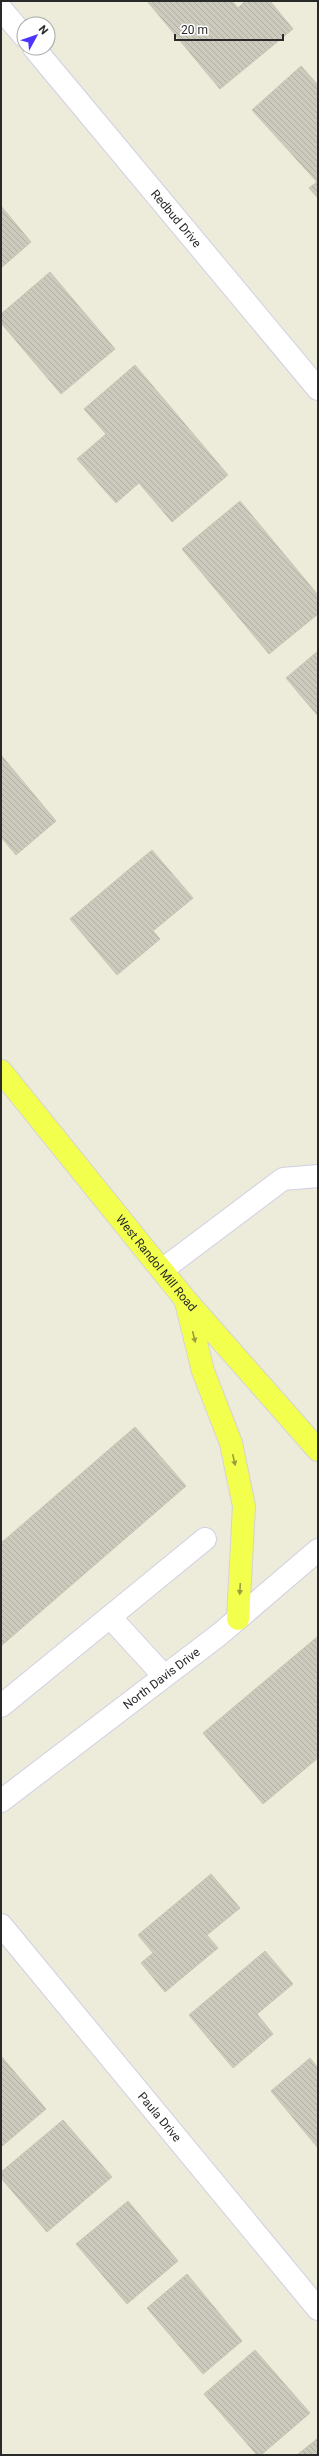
<svg xmlns="http://www.w3.org/2000/svg" width="319" height="2456" viewBox="0 0 319 2456" font-family="Roboto,sans-serif">
	<defs>
		<pattern id="building-back-hatch" width="6" height="6" patternUnits="userSpaceOnUse"><rect width="6" height="6" fill="#cbcabc"/><path d="M-1 5l2 2M0 0l6 6M5-1l2 2" fill="none" stroke="#aeaea2"/></pattern>
	</defs>
	<rect width="100%" height="100%" fill="#edebd9"/>
	<path fill="url(#building-back-hatch)" stroke="#c9c7b3" d="M147,1H232L238,8L245,1H270L293,29L220,89Z
		M301,66L318,85V198L309,188L317,182L252,110Z
		M1,206L31,242L1,268Z
		M50,272L115,349L61,394L1,323V314Z
		M135,365L228,475L172,522L139,483L116,503L77,459L106,434L84,409Z
		M240,501L318,595V614L269,654L182,549Z
		M318,651V716L286,678Z
		M1,755L56,821L16,855L1,837Z
		M152,850L193,898L153,931L160,939L117,975L70,919Z
		M135,1427L186,1486L1,1646V1543Z
		M317,1637L318,1758L263,1804L203,1733Z
		M211,1874L240,1908L207,1935L218,1948L165,1992L141,1963L153,1953L138,1935Z
		M265,1951L293,1984L257,2014L273,2034L233,2068L189,2015Z
		M1,2056L46,2109L1,2147Z
		M310,2058L318,2068V2148L271,2091Z
		M63,2120L112,2177L47,2232L1,2178V2172Z
		M128,2201L178,2261L127,2304L76,2244Z
		M187,2274L242,2341L203,2374L147,2308Z
		M255,2350L310,2413L261,2455H257L204,2394Z
		M318,2438V2455H297Z"/>
	<g fill="none" stroke-linecap="round" stroke-linejoin="round">
		<defs>
			<g id="minor">
				<path d="M1,9L24,36"/>
				<path id="s1" d="M34,48L318,389"/>
				<path d="M162,1270L283,1179L318,1176"/>
				<path d="M110,1617L164,1676"/>
				<path d="M1,1706L205,1539"/>
				<path id="s2" d="M1,1801L220,1634L318,1550"/>
				<path id="s3" d="M1,1925L318,2309"/>
			</g>
			<g id="major">
				<path id="s4" d="M1,1071L185,1299L318,1450"/>
				<path d="M186,1302L203,1371L231,1443L244,1506L238,1619"/>
			</g>
		</defs>
		<use href="#minor" stroke="#d1cfe4" stroke-width="24"/>
		<use href="#major" stroke="#d4d4d4" stroke-width="24"/>
		<use href="#minor" stroke="#fff" stroke-width="22"/>
		<use href="#major" stroke="#f3ff4d" stroke-width="22"/>
	</g>
	<defs><path id="oneway-solid" d="M-6-.8H1V-3.2L6.5 0L1 3.2V.8H-6Z"/></defs>
	<g fill="#989f3d">
		<use href="#oneway-solid" transform="translate(194 1337) rotate(76)"/>
		<use href="#oneway-solid" transform="translate(234 1460) rotate(77)"/>
		<use href="#oneway-solid" transform="translate(240 1589) rotate(93)"/>
	</g>
	<g text-anchor="middle" stroke-width="3" stroke-linejoin="round" paint-order="stroke">
		<g font-size="12" fill="#292929" stroke="#fff">
			<text dy="4" stroke="none"><textPath href="#s1" startOffset="222">Redbud Drive</textPath></text>
			<text dy="4" stroke="none"><textPath href="#s4" startOffset="247">West Randol Mill Road</textPath></text>
			<text dy="4" stroke="none"><textPath href="#s2" startOffset="202">North Davis Drive</textPath></text>
			<text dy="4" stroke="none"><textPath href="#s3" startOffset="249">Paula Drive</textPath></text>
		</g>
	</g>
	<rect width="319" height="2456" fill="none" stroke="#292929" stroke-width="4"/>
	<g transform="translate(36 36) rotate(50)"><circle r="19" fill="#ffffff" stroke="#a9a9a9"/>
	<path d="M0-3L7 15L0 10L-7 15Z" fill="#4b35ff"/>
	<text y="-6" font-size="11" font-weight="bold" text-anchor="middle" fill="#292929">N</text>
	</g>
	<path d="M175 34v6h108v-6" fill="none" stroke="#292929" stroke-width="2"/>
	<text x="181" y="34" font-size="12" fill="#292929" stroke="#ffffff" stroke-width="3" paint-order="stroke">20 m</text>
</svg>
